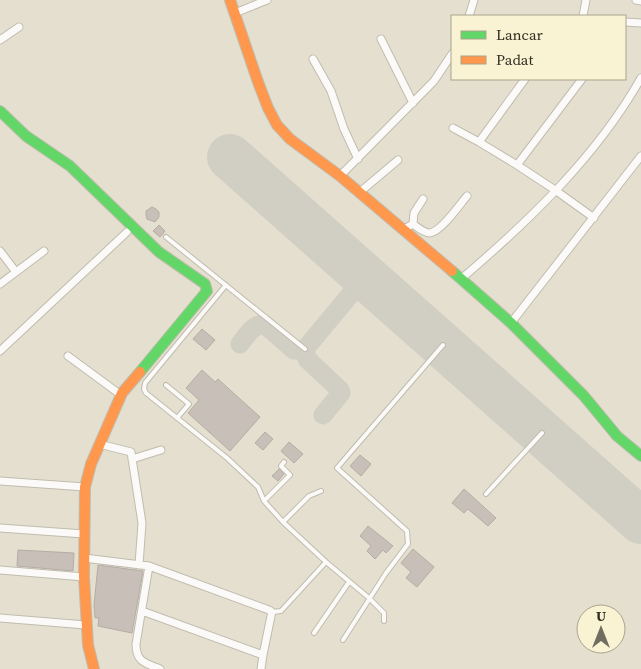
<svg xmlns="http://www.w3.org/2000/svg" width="641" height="669" viewBox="0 0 641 669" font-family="'Source Serif 4',serif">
	<rect width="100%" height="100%" fill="#e4dfce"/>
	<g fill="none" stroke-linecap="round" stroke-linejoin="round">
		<path stroke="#d1cec3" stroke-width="19" d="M355,289L365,287H377
			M240,344C246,336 253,324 264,324L294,350L305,349L355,289L356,277L354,267
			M305,349L307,359L340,390L341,393L323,415"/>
		<path stroke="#d1cec3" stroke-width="46" d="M230,157L641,521"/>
	</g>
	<path fill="#c8c0b8" stroke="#b5ada5" d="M152,207L156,209L159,212V217L155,222L147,219L146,215V211Z
		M159,225L165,231L160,237L153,231Z
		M202,329L215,340L206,350L193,339Z
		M202,370L215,382L218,379L260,417L230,451L188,413L199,400L186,388Z
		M265,432L273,439L263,450L255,443Z
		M289,442L303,454L294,463L281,451Z
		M360,455L371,464L361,476L350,466Z
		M279,469L284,474L278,481L272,476Z
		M464,489L496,518L488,526L468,509L464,513L452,503Z
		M368,526L393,546L386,553L383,550L375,559L367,551L371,546L360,536Z
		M413,549L434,567L417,587L406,578L411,572L401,563Z
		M18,550L74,553L73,571L17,566Z
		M98,565L143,571L132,633L98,626L99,618H95L94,605Z"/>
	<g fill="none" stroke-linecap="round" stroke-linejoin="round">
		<defs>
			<path id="lane" d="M166,237L305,349
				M226,285L145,383L144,389L146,393L227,458L258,487L264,501L283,522L326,562L369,598L384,613V621
				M166,385L189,404L177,418
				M486,494L542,433
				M264,501L290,475L281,466L284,462
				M283,522L309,496L321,491
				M272,612L281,611L326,562
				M314,633L349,582
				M343,640L386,573L408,544L407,531L337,468L443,345"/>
			<path id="street" d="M636,0L641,1
				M235,13L267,0
				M469,16L474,0
				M583,16L586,0
				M625,22L641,23
				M381,39L413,103
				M0,40L19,27
				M313,59L331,91L344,129L358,159
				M582,79L517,165L555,190L594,218
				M453,128L479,142
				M517,165L479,142L525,79
				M340,176L434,81L452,54
				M360,192L398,160
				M413,224L414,213L423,199
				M404,229L413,224C417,227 424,233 430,233C441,232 460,204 467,196
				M0,251L16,272
				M461,279C529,221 597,156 641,78
				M0,284L44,251
				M511,323L641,156
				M0,351L127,232
				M68,356L121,395
				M99,444L131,452L142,523L139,565
				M132,459L161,450
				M0,481L85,487
				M0,528L84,534
				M84,558L149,566L269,610L272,612L271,616L263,655
				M149,566L136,644C136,662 145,663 160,669
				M0,570L84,577
				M142,611L263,655L261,669
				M0,618L86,625"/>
			<path id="fast" d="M0,111L26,136L70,166L159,252L205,284L207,291
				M452,271L511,323L584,396L617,436L641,456
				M140,372L207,291"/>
			<path id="slow" d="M230,0L258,82L268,108L277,125L290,139L340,176L452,271
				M94,669L88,645L84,577L85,487L91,464L122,393L140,372"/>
		</defs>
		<use href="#lane" stroke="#c0bcaf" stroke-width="6"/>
		<use href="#street" stroke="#c0bcaf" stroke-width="9"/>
		<use href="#fast" stroke="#c0bcaf" stroke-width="12"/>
		<use href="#slow" stroke="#c0bcaf" stroke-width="12"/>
		<use href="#lane" stroke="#fbfaf8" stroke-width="4"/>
		<use href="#street" stroke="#fbfaf8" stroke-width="7"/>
		<use href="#fast" stroke="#63d668" stroke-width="10"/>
		<use href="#slow" stroke="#ff974d" stroke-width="10"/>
	</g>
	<rect x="451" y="15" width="175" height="65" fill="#f9f2d3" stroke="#a9a48d"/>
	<rect x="461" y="31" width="25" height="8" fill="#63d668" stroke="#a9a48d"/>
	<text x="496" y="40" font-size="15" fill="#312e23">Lancar</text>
	<rect x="461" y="56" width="25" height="8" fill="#ff974d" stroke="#a9a48d"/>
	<text x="496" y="65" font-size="15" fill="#312e23">Padat</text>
	<g transform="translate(601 629)"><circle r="24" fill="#f9f2d3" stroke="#a9a48d"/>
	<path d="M0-4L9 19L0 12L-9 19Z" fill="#706c5f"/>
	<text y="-8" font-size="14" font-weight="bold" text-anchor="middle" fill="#312e23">U</text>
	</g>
</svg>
